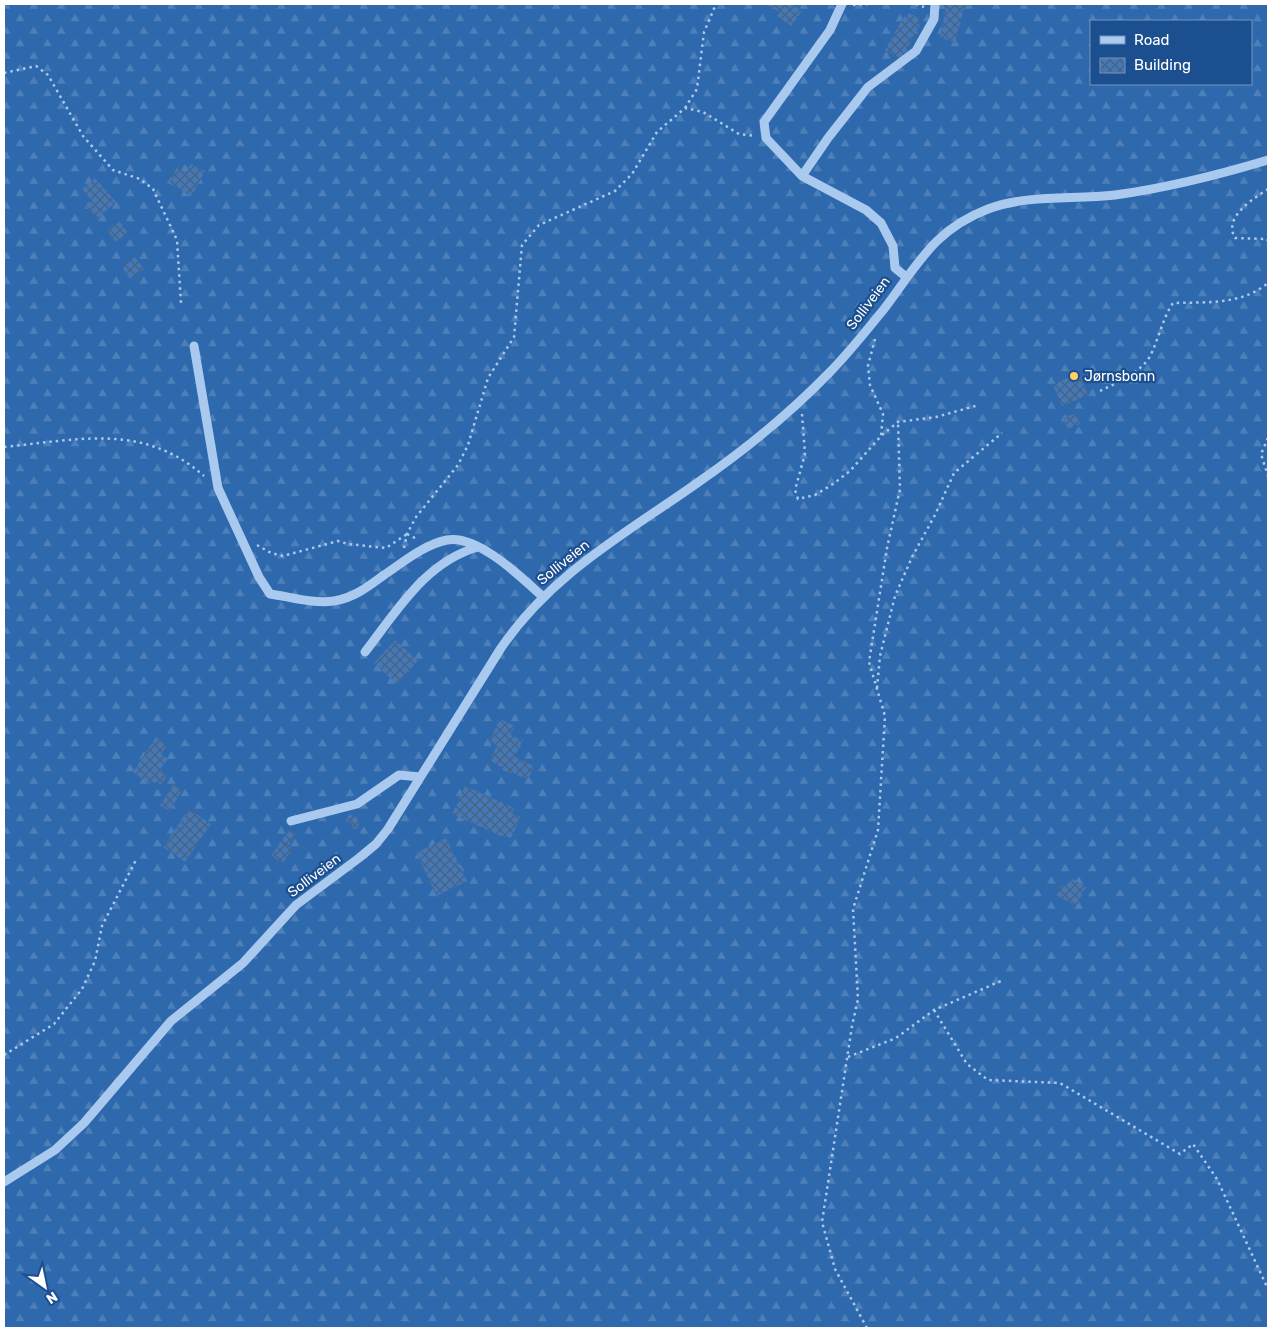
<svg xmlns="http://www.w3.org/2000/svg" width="1272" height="1332" viewBox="0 0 1272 1332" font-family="Rubik,sans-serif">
	<defs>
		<pattern id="forest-firs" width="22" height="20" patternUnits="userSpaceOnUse" patternTransform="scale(1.25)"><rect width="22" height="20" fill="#2e69ad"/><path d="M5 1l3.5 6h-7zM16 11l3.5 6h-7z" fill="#4d80b9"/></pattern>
		<pattern id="building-cross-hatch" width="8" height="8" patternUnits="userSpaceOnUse" patternTransform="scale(1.25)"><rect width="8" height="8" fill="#4478b7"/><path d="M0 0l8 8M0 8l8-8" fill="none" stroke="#486282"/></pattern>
	</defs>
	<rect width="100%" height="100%" fill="#1b4f8f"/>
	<path fill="url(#forest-firs)" fill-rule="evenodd" d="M4,4H1268V1328H4ZM1091,21H1251V84H1091Z"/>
	<path fill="url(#building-cross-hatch)" d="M766,4H782L784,7L786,4H791L802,11L791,26L777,16L780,12Z
		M947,4H965L955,43L940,37Z
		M909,13L921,19L918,24L920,25L906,50L910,52L901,59L885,50L904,16L906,17Z
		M191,164L205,171L192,195L190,196L169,183L177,167L186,172Z
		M95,178L116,202L97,219L86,206L92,201L82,189Z
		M119,221L128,233L116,242L107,230Z
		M135,257L144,269L130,279L122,267Z
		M1078,372L1088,395L1062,406L1053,385Z
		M1076,413L1080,424L1067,429L1063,418Z
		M395,640L418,661L397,684L374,663Z
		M500,719L515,726L510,735L523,740L515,757L534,766L528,779L502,770L503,768L490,761L497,745L489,742Z
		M156,737L167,745L161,754L168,759L160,769L167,776L161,785L156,782L155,784L151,781L149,784L133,772Z
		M173,784L182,790L170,811L160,806Z
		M465,786L514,808L512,813L521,817L511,838L501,836L452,814Z
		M189,809L211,824L185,862L163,847Z
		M357,816L359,828L353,829L351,822L348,823L347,818Z
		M289,830L296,834L289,845L282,841Z
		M446,838L467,881L437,896L416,853Z
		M281,841L292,849L283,863L271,856Z
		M1071,878L1086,887L1076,906L1056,895L1062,885L1066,887Z"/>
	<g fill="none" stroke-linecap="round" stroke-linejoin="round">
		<path stroke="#a9c9ee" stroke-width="2.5" stroke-dasharray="2.5 4" stroke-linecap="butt" d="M916,4L924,7
			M853,5L868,4
			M4,73L36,66L48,75L83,136L113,170L140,179L153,189L177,240L181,303
			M685,108L697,89L704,32L716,4
			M1268,189C1253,199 1223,217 1235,238L1267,239L1268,241
			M875,339L868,366L870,385L883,414L881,436
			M1100,391C1116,383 1134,376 1146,362C1156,351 1161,320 1173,303C1207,302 1241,305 1268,283
			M802,414L805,454L795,490L798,499L815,495L833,484L850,471L881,436L898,422L936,417L979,405
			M1268,438L1261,454L1268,476
			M4,447C77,440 143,422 204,476
			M407,534L417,539
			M257,545L271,553L283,556L338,541L348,544L386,548L407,534
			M404,548L407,534L416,517L458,465L468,445L488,378L514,337L522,245L539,225L615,191L632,174L657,132L685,108L703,112L739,134L755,136
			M877,688L880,656L895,596L912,557L935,515L954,473L1002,433
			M934,1010L967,1064L988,1080L1060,1083L1180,1154L1193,1144L1217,1179L1268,1289
			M4,1055L54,1024L82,989L95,961L102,926L137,858
			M848,1057L896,1038L934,1010L1001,981
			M867,1328L835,1269L822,1222L852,1026L858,999L853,909L878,830L885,716L869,662L887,548L900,489L898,422"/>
		<path stroke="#a9c9ee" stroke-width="9" d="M842,4L830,30L764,122L766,138L802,176L866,210L881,223L893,246L895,268L905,276
			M802,176L828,138L868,87L916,51L934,19L935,4
			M194,346L218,488L259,577L270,594C291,597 313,604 334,601C354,598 369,586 384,575C402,563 425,544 447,540C477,534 521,577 542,596
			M365,652C397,611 425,562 478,547
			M291,821L357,804L399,775L420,777
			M4,1182L55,1150L84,1123L171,1021L243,963L296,905L359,858L376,844L388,829L501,648C553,572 627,533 700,481C746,449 789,414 828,374C848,354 866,331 884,309C917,266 933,230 988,209C1029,194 1073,200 1115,195C1167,188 1218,175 1268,160"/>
	</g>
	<circle fill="#ffd166" stroke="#1b4f8f" stroke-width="2" cx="1074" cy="376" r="5"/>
	<g text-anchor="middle" stroke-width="4.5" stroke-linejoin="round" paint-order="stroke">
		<g font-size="14" fill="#fff" stroke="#1b4f8f">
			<text transform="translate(868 303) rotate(-53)" y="5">Solliveien</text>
			<text transform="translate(563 562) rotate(-39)" y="5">Solliveien</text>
			<text transform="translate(314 875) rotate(-37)" y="5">Solliveien</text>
		</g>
		<g font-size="14" fill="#fff" stroke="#1b4f8f" text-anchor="start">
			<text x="1084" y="381">Jørnsbonn</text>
		</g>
	</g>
	<rect width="1272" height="1332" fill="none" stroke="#ffffff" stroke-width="10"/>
	<rect x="1090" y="20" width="162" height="65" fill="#1b4f8f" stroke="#7695bc"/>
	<rect x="1100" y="36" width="25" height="8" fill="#a9c9ee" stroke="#7695bc"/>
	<text x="1134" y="45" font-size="15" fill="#ffffff">Road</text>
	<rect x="1100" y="58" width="25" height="15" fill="url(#building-cross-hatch)" stroke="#7695bc"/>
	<text x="1134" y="70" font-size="15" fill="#ffffff">Building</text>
	<g transform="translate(45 1287) rotate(147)" stroke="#1b4f8f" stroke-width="4" paint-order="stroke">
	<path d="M0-4L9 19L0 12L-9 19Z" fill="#ffffff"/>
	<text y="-8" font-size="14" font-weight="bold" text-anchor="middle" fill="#ffffff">N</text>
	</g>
</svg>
